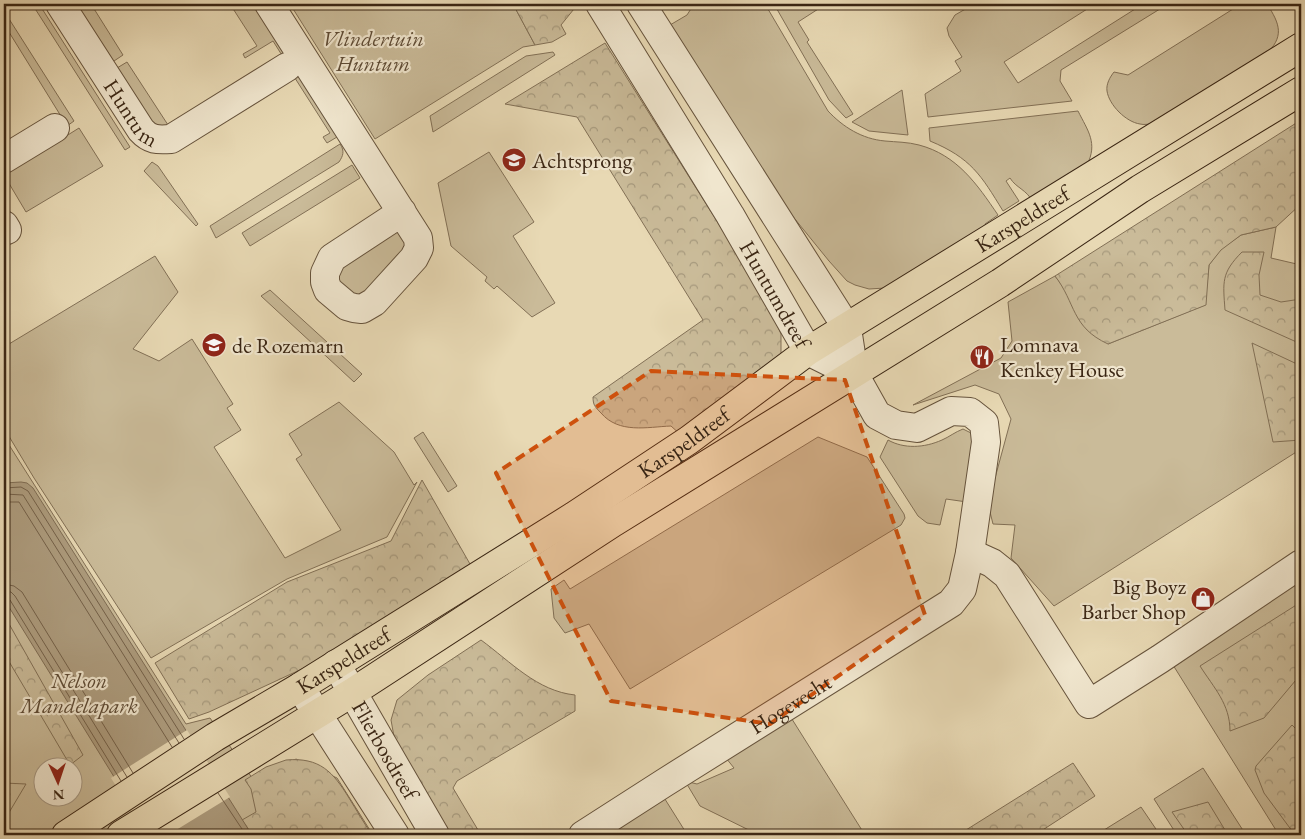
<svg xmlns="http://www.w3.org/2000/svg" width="1305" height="839" viewBox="0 0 1305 839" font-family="'EB Garamond',serif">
	<defs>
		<pattern id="forest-crowns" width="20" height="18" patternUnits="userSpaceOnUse" patternTransform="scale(1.25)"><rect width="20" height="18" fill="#cabb99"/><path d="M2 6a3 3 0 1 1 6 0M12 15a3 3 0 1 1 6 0" fill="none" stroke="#a5987c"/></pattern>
	</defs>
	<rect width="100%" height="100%" fill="#e8d9b4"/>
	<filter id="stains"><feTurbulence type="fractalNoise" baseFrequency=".004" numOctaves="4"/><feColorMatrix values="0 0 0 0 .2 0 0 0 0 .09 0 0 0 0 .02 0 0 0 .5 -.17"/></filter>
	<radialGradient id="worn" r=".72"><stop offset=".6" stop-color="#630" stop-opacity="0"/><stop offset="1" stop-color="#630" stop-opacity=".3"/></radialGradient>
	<path fill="#cabb99" stroke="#827056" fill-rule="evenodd" d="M39,4L130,147L125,150L34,7Z
		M70,4H91L123,55L108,65Z
		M230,4H260L298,64L290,68L273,41L245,58L243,54L257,46Z
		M290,4H513L535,45L523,47L375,139Z
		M694,4H765L828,111C843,127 862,139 885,141C896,142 908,142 919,145C957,155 977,184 998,215L985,224L987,228L885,288L869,289L855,285L847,281L829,261L790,213L670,25L687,15Z
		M774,4H826L798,22L809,40L807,42L853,114L846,118L829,100Z
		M967,4H1095L1004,62L1018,83L1143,4H1168L1061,70L1060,81L1072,101L928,117L925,94L961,71L955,61L962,57L949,36L947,28L955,15L969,7Z
		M1241,4H1267C1280,24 1285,37 1265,55L1152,124C1148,124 1144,125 1140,124C1126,122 1109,105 1107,91C1106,84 1110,77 1114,72L1128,75Z
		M4,11L74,121L67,126L59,113L4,24Z
		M553,52L555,55L433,132L430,116L526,56Z
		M127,62L170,128L156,131L112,71Z
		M301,70L342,134L327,143L323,137L330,133L293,75Z
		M902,90L908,135L869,131L852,122Z
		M1078,111C1088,131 1098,143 1087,165L1033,202C1026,189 1016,188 1010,178L1006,181L1019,201L1003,211C981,175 971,158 930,141L929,128Z
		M79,128L103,166L26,212L4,175Z
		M340,144C345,151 343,156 339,162L216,238L210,226Z
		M489,152L534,222L513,236L555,303L532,317L497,286L494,289L485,281L487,277L451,246L438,183Z
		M152,162L158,166L198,224L196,226L144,171Z
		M352,165L360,178L250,246L242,233Z
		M392,227L412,243L369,298L353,301L332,273Z
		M1276,227L1271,258L1301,265V449L1054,606L1011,558L1015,525L993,524L988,504L1011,419L999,394L975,385L913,405L1001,358L1012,341L1008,302L1055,276L1108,344L1205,305L1209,265L1221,249L1241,235Z
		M155,256L178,292L133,349L159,361L192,339L233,404L227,408L241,430L214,447L285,558L341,530L296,459L302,455L289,434L339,402L394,452L414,485L417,482L387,537L287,579L151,658L34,478L4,428V347Z
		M270,290L362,374L354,382L261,296Z
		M963,429L971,433L973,438L967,502L946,499L940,525L927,523L918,516L880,457L888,440C904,449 924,448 942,440C949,437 955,432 963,429Z
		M423,432L457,486L448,492L414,438Z
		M4,437L186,724L210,718L255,782L296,759L337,778L373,835H4ZM42,766H72V796H42Z
		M818,437L867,457L904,514L905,518L901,525L630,689L589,624L565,633L554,618L551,589L564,580L570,589Z
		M1301,577V835H1279L1173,665Z
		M790,716L865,835H759L700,806L685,781L697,784L734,768L726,758Z
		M1203,768L1246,835H1177L1154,799Z
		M663,796L685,831L693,835H600Z
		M1141,807L1160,835H1096Z"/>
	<path fill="url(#forest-crowns)" stroke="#827056" d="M513,4H578L561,25L566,34L552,42L535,45Z
		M605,43L747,269L768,305L781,334V357L682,436L671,426C647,427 619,434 601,413C595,407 593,405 593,397L703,320L577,117L505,104Z
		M1301,120V204L1276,227L1241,235L1221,250L1209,265L1206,305L1108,344C1071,327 1076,303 1055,276Z
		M1242,252H1264L1259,275L1260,295L1281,302L1301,299V344L1225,310C1223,282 1221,273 1242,252Z
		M1252,343L1297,364L1301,376V440L1273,442Z
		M422,480L474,571L371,637L209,712L189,719L155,663L287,582L391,541Z
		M1301,602V674L1264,718L1230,731C1230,704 1214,688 1200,666Z
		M4,615L83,755L70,765L4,653Z
		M481,640C511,662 537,691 575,695V711L457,781L453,788L481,835H450L395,742L391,720L397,700L428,675Z
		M1292,725L1301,734V835H1295L1264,793L1255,770L1256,766Z
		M286,760C320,757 333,772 349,798C357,811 364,823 372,835H252L242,820L256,812L251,789L245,780L266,767Z
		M1073,763L1095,796L1035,835H958Z
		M4,783L26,784L4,821Z
		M1208,802L1228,835H1188L1172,812Z"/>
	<path fill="#ad9c7e" stroke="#7f6d54" d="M21,482L27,483L33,488L252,835H150L4,599V483Z"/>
	<path fill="#e8d9b4" d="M187,730L230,797L168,835H147L111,778Z"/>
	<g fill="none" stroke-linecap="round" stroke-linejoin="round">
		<path stroke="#746149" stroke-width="1" d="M4,488L21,487L28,491L184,739
			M4,494L23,495L179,743
			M4,502H19L172,747
			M4,584L14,586L22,592L133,773
			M4,591L11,592L15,596L127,777
			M4,597L10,600L121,781
			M218,793L246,835"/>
		<defs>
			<g id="minor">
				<path id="s1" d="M60,4L141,130C150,140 157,140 171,139L287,67"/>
				<path d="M269,4L418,238L419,248L414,258L374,302L362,309L354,308L347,306L328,290L325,282V273L332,258L402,212"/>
				<path id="s2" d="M600,4L730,215L808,351L854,374"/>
				<path d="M4,159L55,128"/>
				<path d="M4,225L7,230"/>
				<path d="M970,553L992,563L1007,575L1089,704L1160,659L1301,564"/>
				<path id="s3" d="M336,664L435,835"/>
				<path d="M300,687L395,835"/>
				<path id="s4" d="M583,835L664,783L951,603L962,589L970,553L986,442L984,423L970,412L951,411L917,428L896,425L877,415L854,374L847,328L641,4"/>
			</g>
			<g id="major">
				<path id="s5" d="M66,835L215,737L300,687L574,516L689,440L808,351L1301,47"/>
				<path d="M121,835L353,692L614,522L1000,283L1140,189L1301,91"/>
			</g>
		</defs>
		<use href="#minor" stroke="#66533c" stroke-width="30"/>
		<use href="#major" stroke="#3a2614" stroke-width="30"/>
		<use href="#minor" stroke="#f0e6ce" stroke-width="28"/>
		<use href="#major" stroke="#e8d9b4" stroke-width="28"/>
	</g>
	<path fill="#ce510d" fill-opacity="0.2" stroke="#ce510d" stroke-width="4" stroke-dasharray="10 6" stroke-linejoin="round" d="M651,371L845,380L925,615L770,724L611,701L496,473Z"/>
	<defs>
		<symbol id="school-disc" viewBox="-11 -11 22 22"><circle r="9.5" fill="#8f2418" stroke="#f0e6ce"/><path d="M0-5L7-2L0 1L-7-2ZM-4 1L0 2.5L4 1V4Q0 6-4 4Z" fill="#fff"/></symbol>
		<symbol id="restaurant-disc" viewBox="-11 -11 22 22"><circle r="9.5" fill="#8f2418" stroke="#f0e6ce"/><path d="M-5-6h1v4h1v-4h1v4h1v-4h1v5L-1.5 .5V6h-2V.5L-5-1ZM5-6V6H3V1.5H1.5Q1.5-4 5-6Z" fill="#fff"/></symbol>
		<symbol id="shop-disc" viewBox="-11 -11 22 22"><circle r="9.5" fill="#8f2418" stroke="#f0e6ce"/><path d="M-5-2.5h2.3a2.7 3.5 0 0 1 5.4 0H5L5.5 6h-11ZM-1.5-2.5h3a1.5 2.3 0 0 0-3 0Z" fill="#fff"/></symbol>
	</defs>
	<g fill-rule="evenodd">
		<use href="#school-disc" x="500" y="146" width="28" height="28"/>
		<use href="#school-disc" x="200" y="331" width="28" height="28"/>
		<use href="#restaurant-disc" x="968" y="343" width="28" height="28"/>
		<use href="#shop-disc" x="1189" y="585" width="28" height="28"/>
	</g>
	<g text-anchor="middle" stroke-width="4.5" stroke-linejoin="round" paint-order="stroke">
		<g font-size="22" font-style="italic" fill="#5e4b35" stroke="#f0e6ce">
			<text x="373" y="46">Vlindertuin<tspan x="373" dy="25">Huntum</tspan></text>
			<text x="79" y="688">Nelson<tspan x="79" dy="25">Mandelapark</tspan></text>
		</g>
		<g font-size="22" fill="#3a2614" stroke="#f0e6ce">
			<text dy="8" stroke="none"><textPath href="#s1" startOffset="130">Huntum</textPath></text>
			<text dy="8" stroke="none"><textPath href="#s5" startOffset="1138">Karspeldreef</textPath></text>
			<text dy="8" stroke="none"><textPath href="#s2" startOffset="339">Huntumdreef</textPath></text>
			<text dy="8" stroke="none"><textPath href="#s5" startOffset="732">Karspeldreef</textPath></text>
			<text dy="8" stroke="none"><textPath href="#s5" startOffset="328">Karspeldreef</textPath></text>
			<text dy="8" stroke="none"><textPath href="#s4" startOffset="245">Hogevecht</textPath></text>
			<text dy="8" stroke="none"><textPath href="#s3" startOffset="99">Flierbosdreef</textPath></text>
		</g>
		<g font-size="22" fill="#3a2614" stroke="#f0e6ce" text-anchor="start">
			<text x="532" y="168">Achtsprong</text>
			<text x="1000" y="352">Lomnava<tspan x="1000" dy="25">Kenkey House</tspan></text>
			<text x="232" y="353">de Rozemarn</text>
			<text x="1186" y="594" text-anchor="end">Big Boyz<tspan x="1186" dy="25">Barber Shop</tspan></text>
		</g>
	</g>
	<rect width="1305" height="839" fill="none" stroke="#e8d9b4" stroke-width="20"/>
	<rect x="5" y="5" width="1295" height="829" fill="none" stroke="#3a2614" stroke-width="2.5"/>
	<rect x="10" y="10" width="1285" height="819" fill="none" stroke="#3a2614"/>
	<g transform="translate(58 782) rotate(177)"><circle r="24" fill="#f0e6ce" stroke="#a79984"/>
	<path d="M0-4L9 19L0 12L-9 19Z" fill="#8f2418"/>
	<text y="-8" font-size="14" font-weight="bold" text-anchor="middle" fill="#3a2614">N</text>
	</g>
	<rect width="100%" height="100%" filter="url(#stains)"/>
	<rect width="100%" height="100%" fill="url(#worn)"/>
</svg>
